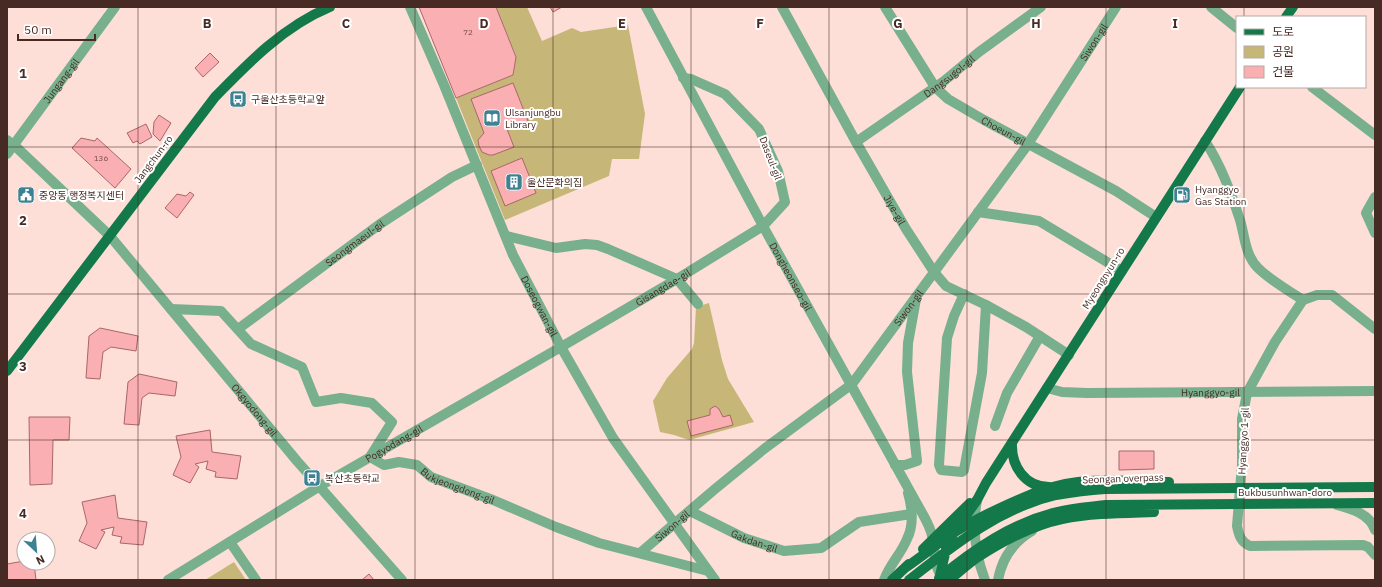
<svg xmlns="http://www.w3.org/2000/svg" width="1382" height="587" viewBox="0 0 1382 587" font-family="'IBM Plex Sans','Noto Sans KR',sans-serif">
	<rect width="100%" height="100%" fill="#fddfd7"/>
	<path fill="#c6b778" d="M496,7H527L542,41L572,28L581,32L628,25L645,114L639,159H612L609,176L505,220L456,98L513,75L516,56Z
		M709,303L722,360L728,379L754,422L689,440L674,435L660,432L653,401L667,378L692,349L694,343L696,307Z
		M234,562L246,580H205Z"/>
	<path fill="#faafb2" stroke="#aa666a" d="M419,7H496L516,57L513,75L456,98Z
		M550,7H562L553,12Z
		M210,53L219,62L203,77L195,68Z
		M513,83L528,121L507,129L514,147L493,155H489L482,152L479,146L478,140L484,133L471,99Z
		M159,115L171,123L160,141L153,134L154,122Z
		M146,124L152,137L140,144L137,141L133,143L127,133Z
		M81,138L95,141L97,138L131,169L115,188L72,148Z
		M522,158L536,193L505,206L491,171Z
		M190,192L194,195L177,218L165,208L177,194L186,196Z
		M100,328L138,336L136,351L111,347L103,352L100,379L86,378L89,336Z
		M139,374L177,382L175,396L149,393L142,398L139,425L124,424L128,382Z
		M715,406L719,409L723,417L730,415L733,425L691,436L687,421L710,415V409Z
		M29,417H70L69,440H53L52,484L30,485Z
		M210,430L212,452L241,456L237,479L215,477L216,472L206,469L208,461L195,464L199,467L190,483L173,475L181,457L176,436Z
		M1119,451H1154V469L1119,470Z
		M115,495L118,518L147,522L143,545L120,543L122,537L112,535L114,527L101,530L105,532L96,549L79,541L87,523L82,502Z
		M24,561V563H34L36,580H7V564Z
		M369,574L374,580H362Z"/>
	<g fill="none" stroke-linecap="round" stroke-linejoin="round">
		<g stroke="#78af8d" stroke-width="10">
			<path id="s1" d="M410,7L444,85L513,255L561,347L613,438L715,580"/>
			<path id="s2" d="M646,7L763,226L917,504C922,513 928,522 931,532C936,547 932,566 943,578"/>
			<path id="s3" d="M782,7L856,142L906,229L934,272L946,286L986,305L1026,327L1069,355"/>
			<path id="s4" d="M885,7L935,87L948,99L984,120L1116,191L1156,217"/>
			<path d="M1211,7L1237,28"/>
			<path d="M1312,87L1375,135"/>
			<path id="s5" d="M7,140L14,145L110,236L297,461L402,580"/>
			<path d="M1205,141C1221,165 1231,193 1240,220C1245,237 1245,255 1258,268C1271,281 1288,290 1303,300"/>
			<path id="s6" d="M856,142L944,81L979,52L1041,7"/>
			<path id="s7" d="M7,154L115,7"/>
			<path d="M1375,197L1366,213L1375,233"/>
			<path d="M978,212L1039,221L1122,271"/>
			<path d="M506,236L556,248L585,244L597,245L608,249L677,279L698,304"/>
			<path d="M964,294L954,316L947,338L939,465L941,470L962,472L964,470L982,373L986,305"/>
			<path id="s8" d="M171,309L221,311L251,344L302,367L316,402L341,398L372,403L392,422L370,457L384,465L399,462L417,465L431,477L493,500L556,527L599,543L708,571"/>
			<path id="s9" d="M238,329L380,224L452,177L477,165"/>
			<path d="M1375,329L1332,295H1317L1303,300L1275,342L1247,393L1242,419V465L1237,526C1239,536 1241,542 1250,546L1363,545L1368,547L1375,555"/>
			<path id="s10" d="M1047,388L1062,392L1087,393L1375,391"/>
			<path d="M995,426L1007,393L1040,336"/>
			<path d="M895,465H905L917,461L907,372L908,343L916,299"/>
			<path d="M977,500C972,528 975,554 985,580"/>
			<path d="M1337,505C1352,509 1370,514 1375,530"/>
			<path id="s11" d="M690,511L744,538L784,551L821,548L859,522L911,514"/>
			<path d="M230,542L256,580"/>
			<path id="s12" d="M640,553L715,489L764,449L852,384L1026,147L1116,7"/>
			<path id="s13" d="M168,580L320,486L561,347L677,279L763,226L785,202L778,171L759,129L725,94L691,79L683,78"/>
			<path d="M884,580C890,564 901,554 907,539C914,525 912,507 908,493"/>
			<path d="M998,580C1002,558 1013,542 1032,531"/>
		</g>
		<path stroke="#13794a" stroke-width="10" d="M1286,17L1293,7
			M7,371L215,97C248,63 284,26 330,7
			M1012,443C1011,466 1025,487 1049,487
			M923,549L970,503
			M905,568C921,557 936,545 952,534C973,520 997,509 1020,499C1038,491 1058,484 1078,482C1108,479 1139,481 1169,482
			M939,578C974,549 1012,523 1057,512C1073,508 1090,507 1106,505L1375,503
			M892,580L909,564
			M909,580C954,545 1000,508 1056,495C1073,492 1089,490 1105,489L1375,487
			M939,580L947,545L953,534L977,500L986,483L1240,87
			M949,580C959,572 968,564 978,557C1003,541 1033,525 1062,519C1092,513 1123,513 1154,512"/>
	</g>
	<path fill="none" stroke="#462a23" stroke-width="1" stroke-opacity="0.55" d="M138,7V580M276,7V580M415,7V580M553,7V580M691,7V580M829,7V580M967,7V580M1106,7V580M1244,7V17M1244,87V580M7,147H1375M7,294H1375M7,440H1375"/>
	<defs>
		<symbol id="bus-square" viewBox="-11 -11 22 22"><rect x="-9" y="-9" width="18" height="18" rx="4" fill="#3e8192" stroke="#fff"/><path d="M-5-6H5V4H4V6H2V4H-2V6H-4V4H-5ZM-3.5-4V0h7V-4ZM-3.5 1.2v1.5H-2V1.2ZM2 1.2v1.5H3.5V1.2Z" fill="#fff"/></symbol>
		<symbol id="library-square" viewBox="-11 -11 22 22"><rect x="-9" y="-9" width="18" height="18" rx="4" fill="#3e8192" stroke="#fff"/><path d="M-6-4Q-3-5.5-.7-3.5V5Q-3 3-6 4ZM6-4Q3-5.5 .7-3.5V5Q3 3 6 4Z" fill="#fff"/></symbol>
		<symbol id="building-square" viewBox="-11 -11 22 22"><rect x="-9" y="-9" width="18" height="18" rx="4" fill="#3e8192" stroke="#fff"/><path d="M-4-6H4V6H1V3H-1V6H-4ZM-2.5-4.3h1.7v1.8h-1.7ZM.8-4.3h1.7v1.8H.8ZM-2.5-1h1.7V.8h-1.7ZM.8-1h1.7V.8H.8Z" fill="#fff"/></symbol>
		<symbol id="civic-square" viewBox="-11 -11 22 22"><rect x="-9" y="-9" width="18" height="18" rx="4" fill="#3e8192" stroke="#fff"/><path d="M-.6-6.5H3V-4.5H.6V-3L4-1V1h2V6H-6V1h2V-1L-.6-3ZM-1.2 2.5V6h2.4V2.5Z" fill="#fff"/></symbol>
		<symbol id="fuel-square" viewBox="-11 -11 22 22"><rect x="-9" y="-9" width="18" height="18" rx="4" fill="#3e8192" stroke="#fff"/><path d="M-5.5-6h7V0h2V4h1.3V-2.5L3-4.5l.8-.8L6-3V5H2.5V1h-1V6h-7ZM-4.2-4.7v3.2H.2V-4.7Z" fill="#fff"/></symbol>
	</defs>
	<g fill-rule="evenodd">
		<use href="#bus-square" x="228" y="89" width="20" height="20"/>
		<use href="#library-square" x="482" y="108" width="20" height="20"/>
		<use href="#building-square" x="504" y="172" width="20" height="20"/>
		<use href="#civic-square" x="16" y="185" width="20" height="20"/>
		<use href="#fuel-square" x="1172" y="185" width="20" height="20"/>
		<use href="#bus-square" x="302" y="468" width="20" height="20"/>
	</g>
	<g text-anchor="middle" stroke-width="4" stroke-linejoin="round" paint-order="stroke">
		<g font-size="8" fill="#734b47">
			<text x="468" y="35">72</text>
			<text x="101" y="161">136</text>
		</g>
		<g font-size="10" fill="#462a23" stroke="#fff">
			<text dy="4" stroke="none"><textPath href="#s12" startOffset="690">Siwon-gil</textPath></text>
			<text dy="4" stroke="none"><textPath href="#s6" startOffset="114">Dangsugol-gil</textPath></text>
			<text dy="4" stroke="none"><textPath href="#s7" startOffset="91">Jungang-gil</textPath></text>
			<text dy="4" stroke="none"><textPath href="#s4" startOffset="176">Choeun-gil</textPath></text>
			<text transform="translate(771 158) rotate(69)" y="4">Daseul-gil</text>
			<text transform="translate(153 159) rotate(-53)" y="4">Jangchun-ro</text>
			<text dy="4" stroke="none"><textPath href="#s3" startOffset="232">Jiye-gil</textPath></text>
			<text dy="4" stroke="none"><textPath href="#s9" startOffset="145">Seongmaeul-gil</textPath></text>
			<text dy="4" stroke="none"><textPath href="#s2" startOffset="306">Dongheonseo-gil</textPath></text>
			<text transform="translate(1103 278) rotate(-58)" y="4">Myeongnyun-ro</text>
			<text dy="4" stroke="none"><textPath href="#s13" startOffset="575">Gisangdae-gil</textPath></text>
			<text dy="4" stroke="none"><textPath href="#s1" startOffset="326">Doseogwan-gil</textPath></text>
			<text dy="4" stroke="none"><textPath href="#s12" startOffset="366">Siwon-gil</textPath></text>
			<text dy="4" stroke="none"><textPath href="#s10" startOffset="164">Hyanggyo-gil</textPath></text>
			<text dy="4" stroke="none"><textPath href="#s5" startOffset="367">Okgyodong-gil</textPath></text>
			<text transform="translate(1243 441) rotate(-87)" y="4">Hyanggyo 1-gil</text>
			<text dy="4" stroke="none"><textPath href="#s13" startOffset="264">Pogyodang-gil</textPath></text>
			<text transform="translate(1123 478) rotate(-2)" y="4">Seongan overpass</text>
			<text dy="4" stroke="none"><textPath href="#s8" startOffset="410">Bukjeongdong-gil</textPath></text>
			<text x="1285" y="496">Bukbusunhwan-doro</text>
			<text dy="4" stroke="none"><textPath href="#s12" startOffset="42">Siwon-gil</textPath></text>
			<text dy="4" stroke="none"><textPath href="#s11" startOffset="71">Gakdan-gil</textPath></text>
		</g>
		<g font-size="10" fill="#462a23" stroke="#fff" text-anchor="start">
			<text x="251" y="103">구울산초등학교앞</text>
			<text x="505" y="116">Ulsanjungbu<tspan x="505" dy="12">Library</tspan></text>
			<text x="527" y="186">울산문화의집</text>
			<text x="1195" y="193">Hyanggyo<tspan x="1195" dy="12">Gas Station</tspan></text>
			<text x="39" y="199">중앙동 행정복지센터</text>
			<text x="325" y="482">복산초등학교</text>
		</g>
	</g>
	<g font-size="13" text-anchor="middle" font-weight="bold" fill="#462a23" stroke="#fff" stroke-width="4" stroke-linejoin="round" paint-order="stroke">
		<text x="207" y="28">B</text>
		<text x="346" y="28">C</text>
		<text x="484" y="28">D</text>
		<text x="622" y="28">E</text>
		<text x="760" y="28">F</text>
		<text x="898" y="28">G</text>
		<text x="1036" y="28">H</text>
		<text x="1175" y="28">I</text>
		<text x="23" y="78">1</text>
		<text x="23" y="225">2</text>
		<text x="23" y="371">3</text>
		<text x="23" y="518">4</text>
	</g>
	<rect width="1382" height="587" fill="none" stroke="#462a23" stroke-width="16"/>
	<rect x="1236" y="16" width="130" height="72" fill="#ffffff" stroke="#b5aaa7"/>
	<rect x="1244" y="29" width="20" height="6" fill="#13794a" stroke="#b5aaa7"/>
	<text x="1272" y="36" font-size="12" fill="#462a23">도로</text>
	<rect x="1244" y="46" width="20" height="12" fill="#c6b778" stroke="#b5aaa7"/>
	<text x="1272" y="56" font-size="12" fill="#462a23">공원</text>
	<rect x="1244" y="66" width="20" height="12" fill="#faafb2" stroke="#b5aaa7"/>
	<text x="1272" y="76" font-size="12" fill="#462a23">건물</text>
	<g transform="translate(36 551) rotate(154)"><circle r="19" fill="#ffffff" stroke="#b5aaa7"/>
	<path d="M0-3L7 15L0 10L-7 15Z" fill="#3e8192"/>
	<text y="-6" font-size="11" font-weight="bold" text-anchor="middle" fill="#462a23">N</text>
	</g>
	<path d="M18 34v6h77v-6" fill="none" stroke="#462a23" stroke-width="2"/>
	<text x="24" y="34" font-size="12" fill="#462a23" stroke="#ffffff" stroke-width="3" paint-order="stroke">50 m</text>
</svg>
